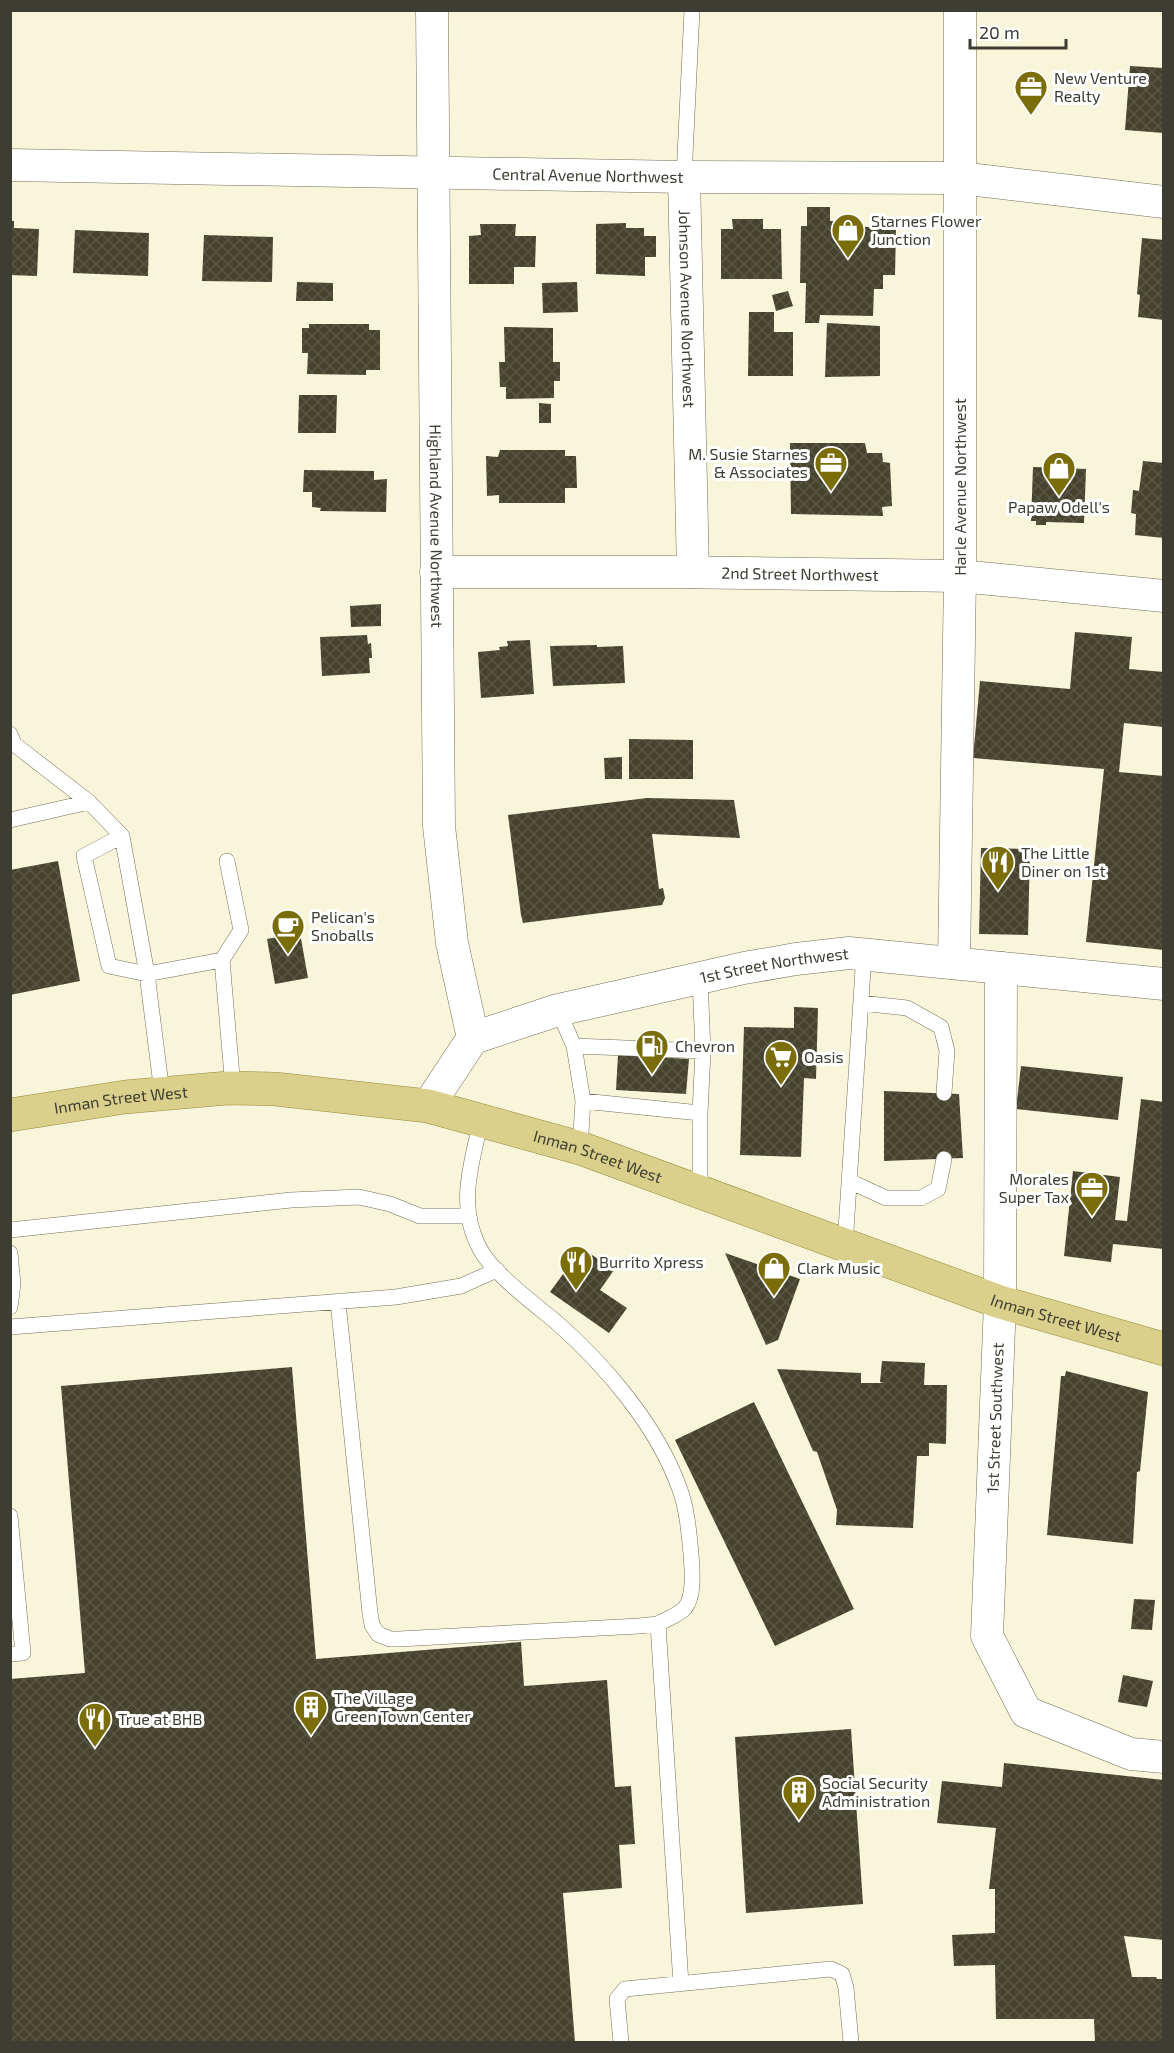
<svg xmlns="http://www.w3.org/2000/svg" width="1174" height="2053" viewBox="0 0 1174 2053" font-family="'Exo 2',sans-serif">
	<defs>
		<pattern id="building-cross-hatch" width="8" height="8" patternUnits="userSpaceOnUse" patternTransform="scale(1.5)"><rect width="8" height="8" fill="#46432e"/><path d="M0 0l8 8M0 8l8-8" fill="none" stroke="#595644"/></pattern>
	</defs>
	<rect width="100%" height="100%" fill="#f9f5db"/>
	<path fill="url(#building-cross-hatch)" d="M1130,66L1164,68V133L1125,130Z
		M807,207H830V221L853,222V226L896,229L895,275H883V289H874L873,316L820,315L819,323H805L806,283H800L801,226H807Z
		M732,219H763V229H781L782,279H721V229H733Z
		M10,221H14V228L39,229L37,276L10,275Z
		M626,223V228H644V236H656V257H645V276L596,274V224Z
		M480,224H516L515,236H536L535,267H514V284H469V236L481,235Z
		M75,230L149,233L148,276L73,273Z
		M204,235L273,237L272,282L202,281Z
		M1142,238L1164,240V320L1138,317L1140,295L1137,294Z
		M297,282L333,283V301H296Z
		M577,282L578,312L543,313L542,283Z
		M788,291L793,306L776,311L772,295Z
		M749,312H774V332H793V376H748Z
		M827,323L880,326V376L825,377Z
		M309,324H369V330H380V370H366V375L307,374L308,353H302V328H309Z
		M504,327L553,328V362H560V381H554V398L506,399V387H500L499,362H505Z
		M299,395H337L336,433H298Z
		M539,403L551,404V423H539Z
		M790,443H865L867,453H882L883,462L890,463L892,506L882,507L883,516L791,514Z
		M500,450H565V456H576L577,488H565V503H499V495L487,496L486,456L498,457Z
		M1143,461L1164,463V538L1135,535L1136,514L1131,513L1133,490L1139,491Z
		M1033,467L1086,469L1084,523L1046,522V525H1036V521H1031Z
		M304,470L374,471V480L387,479L386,512L320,511L321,508L312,507V492H303Z
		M381,604V626L351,627L350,606Z
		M1075,632L1132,637L1129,669L1164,672V727L1124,723L1119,772L1164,776V950L1086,942L1104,769L973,758L980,681L1070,689Z
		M367,635L368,644L371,643L372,658H369L370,673L322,676L320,637Z
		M530,640L534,694L481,698L478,652L500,650L499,647L508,646L507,641Z
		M597,645V647L623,646L625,683L553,686L550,646Z
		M629,739L693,740V779H629Z
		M622,757V779H605L604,758Z
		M647,798L734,800L740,838L652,834L659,889L663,888L665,898L662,905L523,923L521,915L508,815Z
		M981,848L1030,849L1028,935L979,934Z
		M58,861L80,981L10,995V870Z
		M300,933L308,978L275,984L267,939Z
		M794,1007L818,1008L816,1079L804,1078L801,1157L740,1155L744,1027L794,1028Z
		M618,1055L689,1059L686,1094L616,1090Z
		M1021,1066L1123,1077L1118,1120L1016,1109Z
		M884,1091L959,1094L963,1158L884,1161Z
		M1141,1099L1164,1102V1249L1113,1244L1111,1262L1064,1256L1073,1171L1120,1177L1115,1220L1127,1221Z
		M582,1248L614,1270L600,1290L627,1308L609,1333L550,1292Z
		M725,1253L800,1279L778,1340L766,1345Z
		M882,1361L925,1363L924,1385H947L946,1444L929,1443V1456H917L913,1528L836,1525L837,1510L817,1452L813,1451L777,1369L861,1373V1383H884L880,1382Z
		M292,1367L316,1659L521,1642L524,1686L607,1680L615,1787L631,1786L635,1844L619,1845L622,1888L563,1893L575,2042H10V1679L85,1673L61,1386Z
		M1066,1371L1148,1392L1140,1471L1137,1472L1133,1544L1047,1535L1061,1376H1065Z
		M754,1402L854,1609L775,1646L675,1440Z
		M1134,1599L1155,1600L1152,1630L1131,1629Z
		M1123,1675L1153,1681L1147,1707L1118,1702Z
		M851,1729L863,1904L746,1913L735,1737Z
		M1004,1763L1164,1780V1940L1124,1936L1132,1977H1156L1157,1979H1164V2042H1095L1094,2019H996L995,1965L954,1966L952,1935L995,1933V1889H989L996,1828L937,1823L942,1781L1002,1787Z"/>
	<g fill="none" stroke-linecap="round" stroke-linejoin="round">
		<defs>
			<path id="service" d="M684,177L692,10
				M10,734L14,744L89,802
				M10,820L89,802L122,836L147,974L162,1093
				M122,836L84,856L109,966L147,974L222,960L233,1088
				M222,960L241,930L227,861
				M700,979L703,1051
				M861,1003L907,1008L941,1027L947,1051L944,1093
				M558,1010L574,1046L583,1101L580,1148
				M574,1046L703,1051L700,1113
				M583,1101L700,1113V1192
				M481,1121C471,1164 457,1207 480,1249C492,1272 533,1303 555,1321C604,1364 656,1424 679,1487C687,1508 689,1532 691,1554C692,1569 695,1595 685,1608C679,1615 666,1619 658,1624L681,1984
				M849,1181L886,1198H921L938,1189L944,1159
				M10,1230L291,1200L359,1197L390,1204L420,1216H468
				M845,1245L864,954
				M10,1253L13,1284L10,1307
				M338,1302L370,1613L372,1625L378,1634L390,1639H399L639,1626L658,1624
				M10,1327L396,1297L461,1286L497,1270
				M10,1516L23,1653L10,1654
				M621,2042L617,1999L625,1989L831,1969L842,1974L846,1988L851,2042"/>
			<g id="minor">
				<path id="s1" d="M432,10L439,826L452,943L473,1038"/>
				<path id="s2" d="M10,165L684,177L960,178L1164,202"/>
				<path id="s3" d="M684,177L693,572"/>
				<path id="s4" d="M436,572H668L960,576L1164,596"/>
				<path d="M954,963L960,576V10"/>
				<path d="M1001,968L1000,1302L987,1636L1026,1712L1131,1754L1164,1757"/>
				<path id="s5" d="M428,1106L473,1038L558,1010L744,968L796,959L849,953L1164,984"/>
			</g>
			<g id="primary">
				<path id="s6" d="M10,1115L125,1097L228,1088L275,1089L428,1106L580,1148L1000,1302L1164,1349"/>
			</g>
		</defs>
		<use href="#service" stroke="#726f58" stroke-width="16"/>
		<use href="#minor" stroke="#726f58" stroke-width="33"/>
		<use href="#primary" stroke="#94883a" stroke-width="34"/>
		<use href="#service" stroke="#fff" stroke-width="15"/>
		<use href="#minor" stroke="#fff" stroke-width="32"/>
		<use href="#primary" stroke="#dbd08b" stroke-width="33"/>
	</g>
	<defs>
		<symbol id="office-pin" viewBox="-11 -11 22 30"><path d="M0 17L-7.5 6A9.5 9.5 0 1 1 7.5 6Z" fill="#7b6e0a" stroke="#fff"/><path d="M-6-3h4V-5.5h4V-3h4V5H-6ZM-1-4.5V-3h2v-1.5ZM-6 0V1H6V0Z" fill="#fff"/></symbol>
		<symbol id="shop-pin" viewBox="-11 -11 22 30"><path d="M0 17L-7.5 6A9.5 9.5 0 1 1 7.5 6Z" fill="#7b6e0a" stroke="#fff"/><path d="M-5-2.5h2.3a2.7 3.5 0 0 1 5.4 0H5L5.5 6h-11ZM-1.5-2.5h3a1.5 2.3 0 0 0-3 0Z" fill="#fff"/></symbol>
		<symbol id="restaurant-pin" viewBox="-11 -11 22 30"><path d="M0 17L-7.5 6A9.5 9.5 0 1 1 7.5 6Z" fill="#7b6e0a" stroke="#fff"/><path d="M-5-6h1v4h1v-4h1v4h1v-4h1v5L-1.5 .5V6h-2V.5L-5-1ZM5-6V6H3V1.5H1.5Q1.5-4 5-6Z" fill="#fff"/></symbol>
		<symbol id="cafe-pin" viewBox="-11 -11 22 30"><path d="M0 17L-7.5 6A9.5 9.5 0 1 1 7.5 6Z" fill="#7b6e0a" stroke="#fff"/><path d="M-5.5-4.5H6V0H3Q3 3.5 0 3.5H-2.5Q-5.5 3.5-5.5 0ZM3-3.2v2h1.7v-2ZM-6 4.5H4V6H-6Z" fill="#fff"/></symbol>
		<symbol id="fuel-pin" viewBox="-11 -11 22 30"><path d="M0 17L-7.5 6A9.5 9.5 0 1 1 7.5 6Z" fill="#7b6e0a" stroke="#fff"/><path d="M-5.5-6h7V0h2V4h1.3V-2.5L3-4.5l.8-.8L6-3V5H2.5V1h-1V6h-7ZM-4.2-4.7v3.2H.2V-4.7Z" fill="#fff"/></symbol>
		<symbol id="supermarket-pin" viewBox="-11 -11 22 30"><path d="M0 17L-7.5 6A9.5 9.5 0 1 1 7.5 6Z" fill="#7b6e0a" stroke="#fff"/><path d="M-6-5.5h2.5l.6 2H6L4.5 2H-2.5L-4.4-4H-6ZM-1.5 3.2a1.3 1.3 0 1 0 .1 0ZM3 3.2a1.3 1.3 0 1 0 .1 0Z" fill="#fff"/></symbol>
		<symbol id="building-pin" viewBox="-11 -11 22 30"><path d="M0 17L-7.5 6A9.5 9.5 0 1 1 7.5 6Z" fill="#7b6e0a" stroke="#fff"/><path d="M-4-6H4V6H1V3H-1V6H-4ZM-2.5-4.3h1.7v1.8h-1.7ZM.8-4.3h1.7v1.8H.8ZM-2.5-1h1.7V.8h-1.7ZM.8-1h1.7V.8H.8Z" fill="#fff"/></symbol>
	</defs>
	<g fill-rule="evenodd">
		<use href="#office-pin" x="1012" y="68" width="38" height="52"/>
		<use href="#shop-pin" x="829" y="211" width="38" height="52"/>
		<use href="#office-pin" x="812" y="444" width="38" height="52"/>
		<use href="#shop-pin" x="1040" y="449" width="38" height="52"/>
		<use href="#restaurant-pin" x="979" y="843" width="38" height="52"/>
		<use href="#cafe-pin" x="269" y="907" width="38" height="52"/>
		<use href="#fuel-pin" x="633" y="1027" width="38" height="52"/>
		<use href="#supermarket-pin" x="762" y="1038" width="38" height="52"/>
		<use href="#office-pin" x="1073" y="1169" width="38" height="52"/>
		<use href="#restaurant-pin" x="557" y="1243" width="38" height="52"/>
		<use href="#shop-pin" x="755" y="1249" width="38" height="52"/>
		<use href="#building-pin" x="292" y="1688" width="38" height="52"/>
		<use href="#restaurant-pin" x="76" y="1700" width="38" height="52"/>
		<use href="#building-pin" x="780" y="1773" width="38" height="52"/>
	</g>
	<g text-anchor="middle" stroke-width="6" stroke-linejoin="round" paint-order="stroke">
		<g font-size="16" fill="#3e3d33" stroke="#fff" text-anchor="start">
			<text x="1054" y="84">New Venture<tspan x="1054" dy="18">Realty</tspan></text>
			<text x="871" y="227">Starnes Flower<tspan x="871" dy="18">Junction</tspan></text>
			<text x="808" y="460" text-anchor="end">M. Susie Starnes<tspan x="808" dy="18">&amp; Associates</tspan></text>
			<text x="1059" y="513" text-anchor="middle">Papaw Odell's</text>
			<text x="1021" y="859">The Little<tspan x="1021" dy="18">Diner on 1st</tspan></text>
			<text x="311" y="923">Pelican's<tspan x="311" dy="18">Snoballs</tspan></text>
			<text x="675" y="1052">Chevron</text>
			<text x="804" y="1063">Oasis</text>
			<text x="1069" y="1185" text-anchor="end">Morales<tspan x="1069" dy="18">Super Tax</tspan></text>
			<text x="599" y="1268">Burrito Xpress</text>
			<text x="797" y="1274">Clark Music</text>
			<text x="334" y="1704">The Village<tspan x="334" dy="18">Green Town Center</tspan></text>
			<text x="118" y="1725">True at BHB</text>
			<text x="822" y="1789">Social Security<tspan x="822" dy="18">Administration</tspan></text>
		</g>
		<g font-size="16" fill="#3e3d33" stroke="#fff">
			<text dy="6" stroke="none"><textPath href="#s2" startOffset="578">Central Avenue Northwest</textPath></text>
			<text dy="6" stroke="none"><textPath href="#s3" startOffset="132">Johnson Avenue Northwest</textPath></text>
			<text transform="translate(960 487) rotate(-90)" y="6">Harle Avenue Northwest</text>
			<text dy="6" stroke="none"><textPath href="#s1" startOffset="516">Highland Avenue Northwest</textPath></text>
			<text dy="6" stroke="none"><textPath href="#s4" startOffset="364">2nd Street Northwest</textPath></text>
			<text dy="6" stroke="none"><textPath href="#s5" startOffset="392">1st Street Northwest</textPath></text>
			<text dy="6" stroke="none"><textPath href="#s6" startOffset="112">Inman Street West</textPath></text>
			<text dy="6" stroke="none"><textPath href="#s6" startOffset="598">Inman Street West</textPath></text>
			<text dy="6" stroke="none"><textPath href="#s6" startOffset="1084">Inman Street West</textPath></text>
			<text transform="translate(995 1418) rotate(-88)" y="6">1st Street Southwest</text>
		</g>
	</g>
	<rect width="1174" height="2053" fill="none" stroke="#3e3d33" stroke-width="24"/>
	<path d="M970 39v9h96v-9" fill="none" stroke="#3e3d33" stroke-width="3"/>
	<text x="979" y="39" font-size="18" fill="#3e3d33" stroke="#ffffff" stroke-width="4.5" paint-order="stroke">20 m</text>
</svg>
